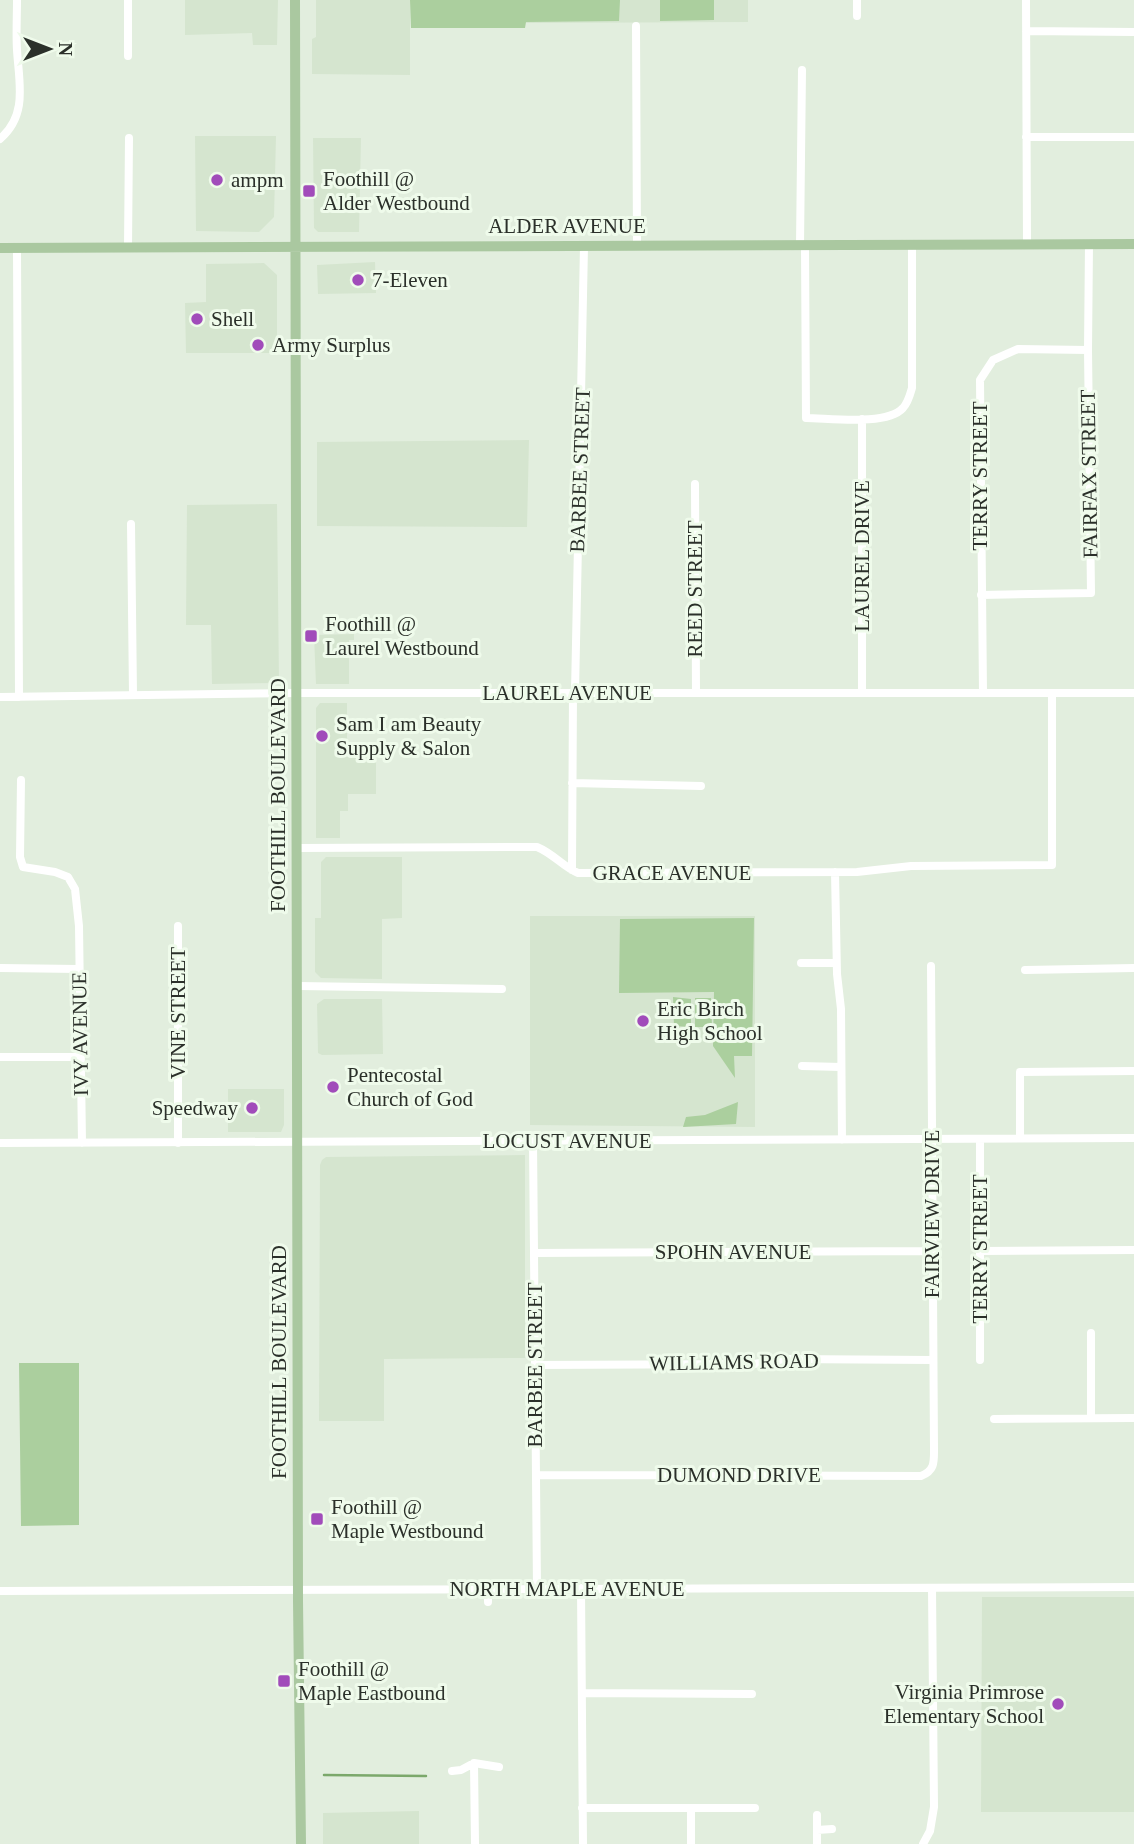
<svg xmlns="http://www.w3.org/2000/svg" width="1134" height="1844" viewBox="0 0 1134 1844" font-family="'Times New Roman',serif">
	<rect width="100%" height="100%" fill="#e2eede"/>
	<path fill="#d5e5cf" d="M185,0H278L277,45H253L252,33L185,35Z
		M316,0H410V75L312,74V39L316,37Z
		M525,0H748V22L525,23Z
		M195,136H276L274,217L259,232L196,231Z
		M313,138H361L359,232H318L314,228Z
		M375,262L376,293L318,294L317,265Z
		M264,263L277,275V353H186L185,303L206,302V264Z
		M529,440L527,527L317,526V442Z
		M277,504L279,683L212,684L211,625H186L187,505Z
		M354,634V640H349V684H316L314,635Z
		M320,703H347V747L376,748V794H348V811H340V838H316V708Z
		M326,857H402V918L382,919V979L321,978L315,972V918H321V862Z
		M530,916H755V1127L530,1125Z
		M324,999H382L383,1054L322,1055L318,1053L317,1004Z
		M228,1089H284V1125L281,1132H228Z
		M525,1155V1358L384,1359V1421H319L320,1165L322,1160L326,1157Z
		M982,1597H1134V1812H981Z
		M419,1811V1844H323V1813Z"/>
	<path fill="#abcf9e" d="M410,0H620L619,21L526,22L525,28H411Z
		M660,0H714V20L660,21Z
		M754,918L752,1056H734L735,1078L713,1046L714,992L619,993L620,919Z
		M673,997L691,999V1027L674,1026Z
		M695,998H711L712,1027H695Z
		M738,1102L736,1124L683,1127L686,1117L705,1115Z
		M19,1363H79V1525L21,1526Z"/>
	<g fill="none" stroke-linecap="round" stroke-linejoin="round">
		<path stroke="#7ba86b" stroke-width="2.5" d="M324,1775L426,1776"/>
		<path stroke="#fff" stroke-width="8" d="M128,0V56
			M1026,0L1027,244
			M857,16V0
			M636,26L637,246
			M1026,31L1134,32
			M1026,137H1134
			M0,139C28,115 19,83 17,50C16,34 17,17 17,0
			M800,245L802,70
			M805,245L806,418C829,418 887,426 903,408C908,403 910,395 912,388V244
			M128,247L129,138
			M17,248L19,697
			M695,484L696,693
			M131,524L133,695
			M981,595L1091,593L1088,350L1089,244
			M575,693L584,246
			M862,693V419
			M983,693L980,380L993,360L1018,349L1088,350
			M0,697L298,693H1134
			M21,780L20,857L23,867L55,872L68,877L75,889L79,926L82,1143
			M572,783L701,786
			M298,848L537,847C554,854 563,867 578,873L857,872L911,866L1052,865V693
			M572,870L573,693
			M835,872L837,974L841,1009L842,1140
			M178,926V1143
			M801,963H836
			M0,968L79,969
			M1025,970L1134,968
			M298,986L502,989
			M0,1057H81
			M802,1066L841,1067
			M1020,1138V1072L1134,1071
			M533,1141L537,1589
			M0,1143L1134,1138
			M980,1251L1134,1250
			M534,1253L932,1251
			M1091,1333V1418
			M980,1360V1139
			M535,1365L754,1364L785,1359L933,1360
			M994,1419L1134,1418
			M536,1475L921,1476C934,1471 934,1463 934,1452L931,966
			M581,1588L583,1844
			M0,1591L1134,1587
			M488,1602V1589
			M582,1693L752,1694
			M474,1763L475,1844
			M452,1771L461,1770L474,1763L499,1767
			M582,1808H755
			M691,1808V1844
			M817,1815V1844
			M817,1830L832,1829
			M923,1844L930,1831L934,1807L932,1588"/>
		<path stroke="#aac8a0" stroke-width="10" d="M295,0L298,1601L301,1844
			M0,248L1134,244"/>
	</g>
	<g fill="#a14cba" stroke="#effbeb" stroke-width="2.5">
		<circle cx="217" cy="180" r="7"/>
		<rect x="302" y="184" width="14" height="14" rx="3.5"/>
		<circle cx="358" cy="280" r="7"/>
		<circle cx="197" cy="319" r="7"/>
		<circle cx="258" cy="345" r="7"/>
		<rect x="304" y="629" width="14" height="14" rx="3.5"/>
		<circle cx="322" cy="736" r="7"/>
		<circle cx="643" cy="1021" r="7"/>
		<circle cx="333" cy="1087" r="7"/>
		<circle cx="252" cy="1108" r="7"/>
		<rect x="310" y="1512" width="14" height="14" rx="3.5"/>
		<rect x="277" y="1674" width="14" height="14" rx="3.5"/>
		<circle cx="1058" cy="1704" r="7"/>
	</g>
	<g text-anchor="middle" stroke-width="6" stroke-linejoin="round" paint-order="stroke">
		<g font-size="21" fill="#2b302a" stroke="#effbeb" text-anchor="start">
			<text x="323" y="186">Foothill @<tspan x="323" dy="24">Alder Westbound</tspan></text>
			<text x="231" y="187">ampm</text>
			<text x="372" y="287">7-Eleven</text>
			<text x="211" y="326">Shell</text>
			<text x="272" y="352">Army Surplus</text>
			<text x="325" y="631">Foothill @<tspan x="325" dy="24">Laurel Westbound</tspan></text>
			<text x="336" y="731">Sam I am Beauty<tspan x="336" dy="24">Supply &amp; Salon</tspan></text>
			<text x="657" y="1016">Eric Birch<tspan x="657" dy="24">High School</tspan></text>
			<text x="347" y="1082">Pentecostal<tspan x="347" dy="24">Church of God</tspan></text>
			<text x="238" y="1115" text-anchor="end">Speedway</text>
			<text x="331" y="1514">Foothill @<tspan x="331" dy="24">Maple Westbound</tspan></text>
			<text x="298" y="1676">Foothill @<tspan x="298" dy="24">Maple Eastbound</tspan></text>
			<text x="1044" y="1699" text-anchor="end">Virginia Primrose<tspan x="1044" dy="24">Elementary School</tspan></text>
		</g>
		<g font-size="21" fill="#2b302a" stroke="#effbeb">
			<text x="567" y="233">ALDER AVENUE</text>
			<text transform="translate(580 470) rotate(-88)" y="7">BARBEE STREET</text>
			<text transform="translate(1089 474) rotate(-91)" y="7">FAIRFAX STREET</text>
			<text transform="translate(980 476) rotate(-90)" y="7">TERRY STREET</text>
			<text transform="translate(862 556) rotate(-90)" y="7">LAUREL DRIVE</text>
			<text transform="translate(695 589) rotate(-90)" y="7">REED STREET</text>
			<text x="567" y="700">LAUREL AVENUE</text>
			<text transform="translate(278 795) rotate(-90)" y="7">FOOTHILL BOULEVARD</text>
			<text x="672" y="880">GRACE AVENUE</text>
			<text transform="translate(178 1013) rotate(-90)" y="7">VINE STREET</text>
			<text transform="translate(80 1034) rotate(-91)" y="7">IVY AVENUE</text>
			<text x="567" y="1148">LOCUST AVENUE</text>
			<text transform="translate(932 1214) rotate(-90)" y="7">FAIRVIEW DRIVE</text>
			<text transform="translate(980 1249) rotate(-90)" y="7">TERRY STREET</text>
			<text x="733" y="1259">SPOHN AVENUE</text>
			<text transform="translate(279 1362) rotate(-90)" y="7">FOOTHILL BOULEVARD</text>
			<text transform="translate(734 1362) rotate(-1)" y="7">WILLIAMS ROAD</text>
			<text transform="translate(535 1365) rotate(-90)" y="7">BARBEE STREET</text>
			<text x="739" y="1482">DUMOND DRIVE</text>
			<text x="567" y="1596">NORTH MAPLE AVENUE</text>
		</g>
	</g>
	<g transform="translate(49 49) rotate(90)" stroke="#effbeb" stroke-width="5" paint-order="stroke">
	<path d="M0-5L12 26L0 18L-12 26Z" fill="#2b302a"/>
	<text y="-10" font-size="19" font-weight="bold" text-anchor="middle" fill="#2b302a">N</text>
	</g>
</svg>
